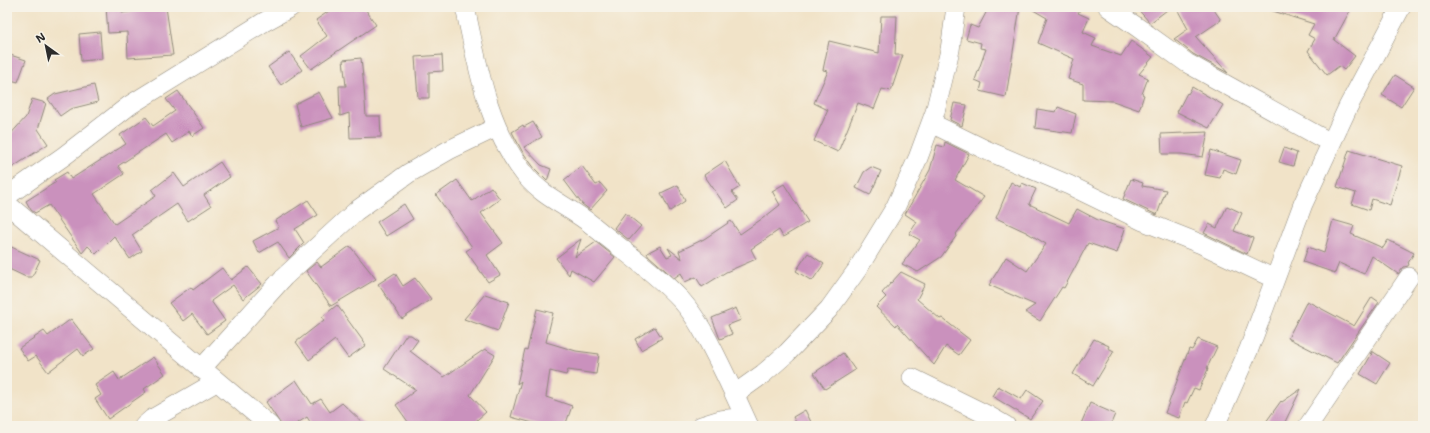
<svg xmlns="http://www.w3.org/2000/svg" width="1430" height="433" viewBox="0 0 1430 433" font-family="'Shantell Sans',sans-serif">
	<rect width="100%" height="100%" fill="#f7f3e8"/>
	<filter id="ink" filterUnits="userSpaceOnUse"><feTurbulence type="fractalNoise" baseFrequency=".025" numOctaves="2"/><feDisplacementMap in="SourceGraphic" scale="8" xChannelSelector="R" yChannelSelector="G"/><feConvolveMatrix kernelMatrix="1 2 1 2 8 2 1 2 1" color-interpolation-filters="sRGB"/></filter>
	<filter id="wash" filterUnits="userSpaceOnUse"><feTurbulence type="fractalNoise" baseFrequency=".012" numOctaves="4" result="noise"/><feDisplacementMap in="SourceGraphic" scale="16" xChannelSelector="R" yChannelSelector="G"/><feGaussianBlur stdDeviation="0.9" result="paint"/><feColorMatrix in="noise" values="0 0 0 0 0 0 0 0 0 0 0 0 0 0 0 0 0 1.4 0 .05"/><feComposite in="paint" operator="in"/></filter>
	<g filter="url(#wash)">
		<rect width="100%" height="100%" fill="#f1e3c8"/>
		<g id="blocks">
			<path fill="#ca91bd" d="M106,7H122V13L166,7L173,55L128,58L127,32L108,33Z
				M335,7H364L376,25L311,69L301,56L327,36L316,20Z
				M989,7H1020L1006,97L980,91L982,83L975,80L986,49L980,48L981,43L966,39L970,25L978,28Z
				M1028,7H1082L1078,13L1089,18L1083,32L1096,38L1092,46L1121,56L1131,41L1153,57L1139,74L1148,78L1142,94L1144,95L1139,110L1113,101L1083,100V84L1068,79L1074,59L1038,43L1047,18Z
				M1136,7H1171L1150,23Z
				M1176,7H1212L1221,20L1196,37L1228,73L1193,54L1174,39L1188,29Z
				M1270,7H1352L1334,40L1355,56L1344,70L1339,66L1327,75L1308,51L1315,39L1308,35L1314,24L1270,10Z
				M881,16H897L895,55H903L891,91L882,89L874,109L858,103L838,152L814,141L828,110L814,103L828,71L823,70L829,41L879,53Z
				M100,32L102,59L81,61L79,34Z
				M289,52L302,70L281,85L268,67Z
				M7,54L26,60L18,82L7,79Z
				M442,55L443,71L429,72V98H418L415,57Z
				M361,58L364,87L366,116H380L381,137L350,138L349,113L340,116L339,86H346L343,60Z
				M1395,75L1414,87L1401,107L1382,95Z
				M94,85L98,102L70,109L60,116L48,99L55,94Z
				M1192,87L1223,105L1209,128L1177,112L1187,93L1188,94Z
				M178,91L204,128L192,136L189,131L172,143L166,134L118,166L124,174L94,194L115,224L156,196L152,190L174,173L184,187L220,162L230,177L204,195L211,206L188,221L177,204L132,235L142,251L130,259L114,236L96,254L88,246L82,253L49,205L35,213L31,210L26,201L56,182L54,180L67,172L71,179L126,144L120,135L146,117L153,126L175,111L166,99Z
				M319,92L333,118L301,127L295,104Z
				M32,99L46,103L38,129L48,144L7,171V138L26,117Z
				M954,103L967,105L962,126L950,120Z
				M1058,107L1076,114L1072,133L1035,128L1037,109L1056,112Z
				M533,122L542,137L524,147L541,165L551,169L547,181L535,169L522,151L512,132L523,125L524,127Z
				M1208,132L1203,157L1182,154H1162L1161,134Z
				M945,142L969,154L955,180L984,197L956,234L957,235L941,257L918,272L902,264L920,240L909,234L917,222L905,214L930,170L937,145L944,147Z
				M1284,148L1297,153L1293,166L1279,162Z
				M1211,150L1241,160L1236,174L1223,169L1220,178L1205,175Z
				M1349,150L1402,166L1390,205L1372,199L1369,210L1352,204L1356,193L1337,187Z
				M725,161L740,187L732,192L738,200L727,208L704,175Z
				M582,166L596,185L600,183L607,191L590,210L582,204L564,180Z
				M871,167L881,171L870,195L856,188L864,172Z
				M1131,179L1143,183L1142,186L1166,190L1157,215L1123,199Z
				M457,180L472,201L491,187L500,199L481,213L503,243L487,255L500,275L488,282L466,251L472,247L436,195Z
				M1011,182L1020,187L1022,183L1036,189L1029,204L1069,223L1077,209L1098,220L1125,229L1117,253L1088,243L1064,288L1062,287L1040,321L1025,312L1035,305L989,285L1006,257L1027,271L1046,244L1026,232L996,218Z
				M784,184L808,222L783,237L779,230L751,249L756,259L726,272L702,287L696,277L685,282L681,273L674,278L649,256L647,253L660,246L667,257L672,255L668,248L682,259L679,251L704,239L731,221L740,234L766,216L780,205L772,191Z
				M678,185L685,201L670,211L661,193Z
				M308,200L318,215L295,229L304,243L289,258L278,242L259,253L253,241L279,227L275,221Z
				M404,204L413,219L386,236L377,222Z
				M1227,206L1242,213L1234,231L1253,238L1247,254L1204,233L1209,224L1217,228Z
				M625,213L641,226L629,240L614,228Z
				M1333,220L1354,226L1351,234L1383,248L1388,240L1414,253L1408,263L1409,264L1408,266L1404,267L1398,274L1372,256L1364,274L1339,263L1335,273L1303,262L1308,247L1324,253Z
				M581,239L575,257L596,242L615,257L594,282L571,269L569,275L556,258Z
				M7,245L40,260L32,277H26L7,268Z
				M350,246L376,279L331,306L306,271L317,262L321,267Z
				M808,253L824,264L812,281L796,271Z
				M248,267L262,284L243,299L233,285L211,301L225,321L207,334L192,314L183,321L169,303L191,287L193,290L222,268L231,280Z
				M901,272L925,284L917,299L940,319L942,318L970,340L959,355L946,346L934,365L897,324L896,326L876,307L886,297L882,293Z
				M395,273L403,286L415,278L431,299L402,319L378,284Z
				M485,294L509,302L498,331L464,319Z
				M1372,297L1379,302L1337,363L1288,338L1307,301L1354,326Z
				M337,305L366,345L348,358L335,340L309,360L296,342L324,320L322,317Z
				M736,308L741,320L728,325L732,334L720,339L712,318Z
				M537,309L553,313L546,342L576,351L599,354L596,374L568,370L566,375L550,371L546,397L572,406L565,426H544L511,417L521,381L517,384L525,349L527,350Z
				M71,319L94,349L83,356L78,349L48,372L36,356L28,361L19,348L44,331L48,336Z
				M655,327L662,338L641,350L635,339Z
				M406,335H411L418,340L410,351L444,377L485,349L495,355L470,395L486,412L470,426H411L396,405L416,390L384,369Z
				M1094,339L1109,346L1108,348L1114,351L1093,386L1073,374Z
				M1198,339L1217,347L1207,368L1208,369L1199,390L1194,388L1187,403L1185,402L1179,418L1165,413L1189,349L1192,350Z
				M1372,351L1390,363L1377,384L1360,374L1373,352L1370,354Z
				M843,353L855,370L825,389L814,373Z
				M153,357L165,374L144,389L146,392L108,419L95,399L101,395L95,385L114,372L119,380Z
				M296,380L312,404L321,399L330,412L342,403L366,426H310L312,425L307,417L293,426H282L266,402Z
				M998,386L1021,399L1027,390L1043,401L1030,419L992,396Z
				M1301,389L1283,426H1263L1281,401L1282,402Z
				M1090,403L1115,414L1110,426H1080Z
				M805,410L813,426H798L793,417Z"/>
		</g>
	</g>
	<g filter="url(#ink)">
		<use href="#blocks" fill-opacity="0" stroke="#8e877a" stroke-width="1"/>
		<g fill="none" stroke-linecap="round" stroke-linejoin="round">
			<defs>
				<path id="street" d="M465,7C478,67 487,127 526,176C544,198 570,207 592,225C622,250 655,272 682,301C697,318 708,340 718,360C729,382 739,404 749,426
					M1108,7L1137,27L1187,63L1331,143
					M931,123L986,150L1069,185L1143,221L1201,244L1275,279
					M7,196L64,156L130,105L264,22L291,7
					M7,204L270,426
					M201,369L284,277L356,211L409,173L449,150L497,127
					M912,378L987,415L1006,426
					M735,394L763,374L787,353L829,309L857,270L895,208L918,158L935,112L950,50L956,7
					M144,426L152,419L216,382
					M701,426L720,420L745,417
					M1215,426L1249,349L1303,204L1348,107L1401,7
					M1308,426L1409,277"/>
			</defs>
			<use href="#street" stroke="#8e877a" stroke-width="20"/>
			<use href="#street" stroke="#fff" stroke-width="19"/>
		</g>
	</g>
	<rect width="1430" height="433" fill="none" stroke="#f7f3e8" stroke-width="24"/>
	<g transform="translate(46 46) rotate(327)" stroke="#f7f3e8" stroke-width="3" paint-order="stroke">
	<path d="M0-3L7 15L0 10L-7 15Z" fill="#2b2b2b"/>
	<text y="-6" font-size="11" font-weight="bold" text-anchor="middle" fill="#2b2b2b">N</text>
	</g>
</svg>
